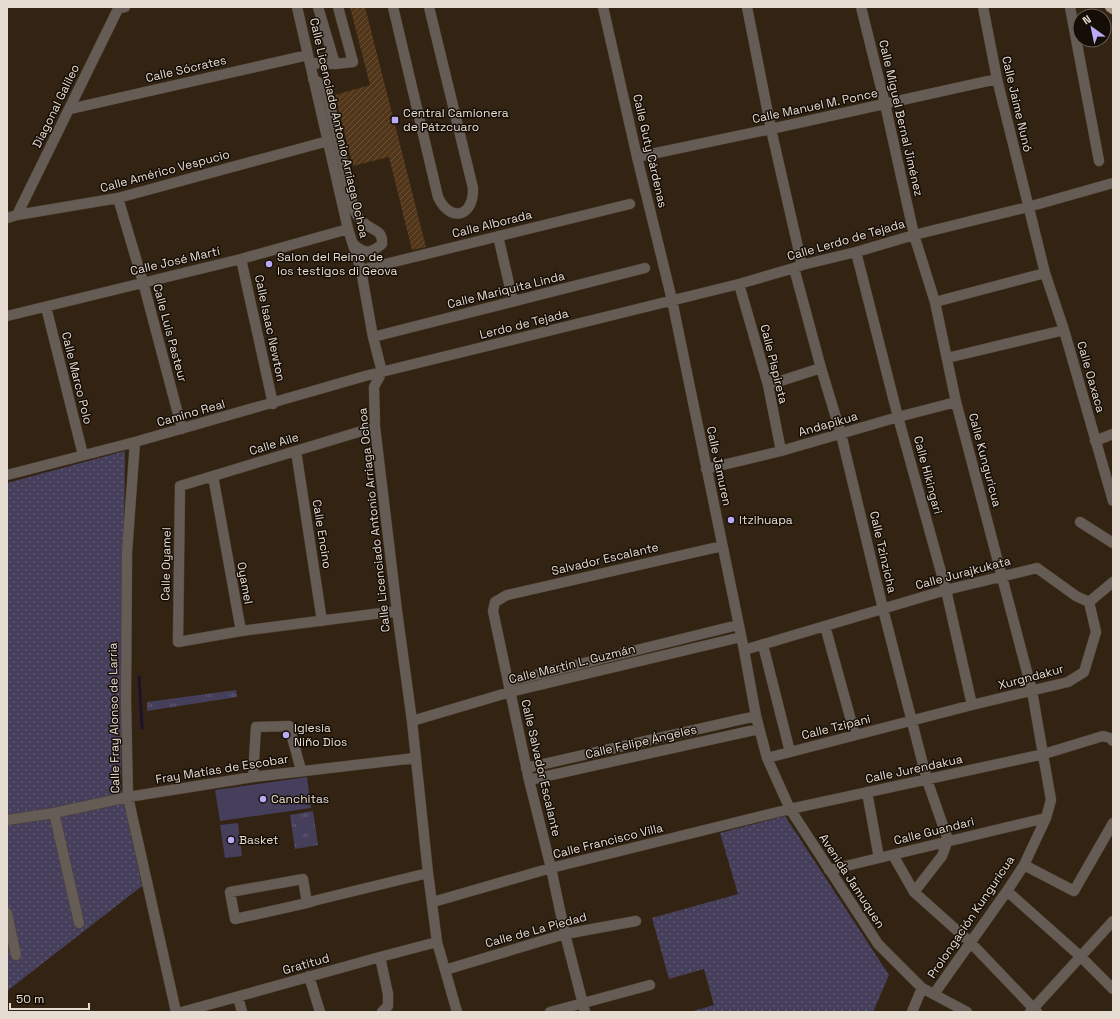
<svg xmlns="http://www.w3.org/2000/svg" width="1120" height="1019" viewBox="0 0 1120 1019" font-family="'Space Grotesk',sans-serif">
	<defs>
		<pattern id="grass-dots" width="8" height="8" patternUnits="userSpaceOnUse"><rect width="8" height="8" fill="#463f5c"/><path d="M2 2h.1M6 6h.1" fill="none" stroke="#615a72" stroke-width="1.8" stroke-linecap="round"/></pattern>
		<pattern id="park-tufts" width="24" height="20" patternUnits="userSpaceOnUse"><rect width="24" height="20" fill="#463f5c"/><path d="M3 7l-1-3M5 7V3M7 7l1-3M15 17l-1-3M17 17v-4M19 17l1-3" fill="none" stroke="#615a72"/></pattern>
		<pattern id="building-hatch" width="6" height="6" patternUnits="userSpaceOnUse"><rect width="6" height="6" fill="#51361a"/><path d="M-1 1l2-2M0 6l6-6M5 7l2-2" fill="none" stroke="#6a523a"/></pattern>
	</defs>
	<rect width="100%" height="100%" fill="#332312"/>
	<path fill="url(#grass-dots)" d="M125,451L121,788L142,886L7,991V483Z
		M785,816L889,975L873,1012H690L714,1005L704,969L669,979L652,918L738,894L720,833Z"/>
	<path fill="url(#park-tufts)" d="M236,690L237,697L147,711V702Z
		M313,811L318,845L295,849L290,815Z"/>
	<path fill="#463f5c" d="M307,777L311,808L220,821L215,790Z
		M238,823L242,856L225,858L220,825Z"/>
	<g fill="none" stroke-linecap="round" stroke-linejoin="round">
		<path stroke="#1a122f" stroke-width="3" d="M139,677L142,728"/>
	</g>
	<path fill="url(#building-hatch)" d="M350,7H365L426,247L412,250L389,157L353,166L335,95L370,85Z
		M326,52L328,57L319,60L317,54Z"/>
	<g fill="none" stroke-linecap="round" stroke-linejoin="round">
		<defs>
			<path id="minor" d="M297,7L348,229L361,270L373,337L382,372L374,387L375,427L397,611L412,721L428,873L437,942L457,1012
				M318,7L335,64
				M393,7L438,197C450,223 474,217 473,188L429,7
				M603,7L637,157L672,300L744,650L756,716L767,758L790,809L878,944L922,988L967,1012
				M747,7L771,129L802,265
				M861,7L885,104L914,235L935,302L956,402L1032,691L1051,800L1046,818L1024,865L1007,891L934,994
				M983,7L997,79L1045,273L1064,330L1113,501
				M1070,7L1099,161
				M310,63L335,64L353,62L338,7
				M313,79L324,86L327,92L354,210C357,215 359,220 364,223C372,231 383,229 382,244C370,254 365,254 353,244
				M70,109L308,55
				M637,157L771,129L997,79
				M118,198L143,282L182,429
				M17,215L118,9L125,7
				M7,218L17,215L118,198L328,141
				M498,236L513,301
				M856,252L898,417L946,590L972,705
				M241,259L273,404
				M794,268L821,368L841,434L883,609L927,780L948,840L942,856L914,892
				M361,270L630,204
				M739,284L768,385L781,451
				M935,302L1045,273
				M46,307L83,455
				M7,316L241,259L348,229
				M373,337L645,268
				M947,358L1064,330
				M768,385L821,368
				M375,427L180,486L178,642L241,631L397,611
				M1095,441L1113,434
				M135,442L127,552L126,701L128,797L176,1012
				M296,451L322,621
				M706,469L781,451L898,417L956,402
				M7,475L135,442L365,376L739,284L794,268L802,265L856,252L914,235L1028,207L1113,183
				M213,476L241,631
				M1080,522L1113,543
				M1089,602L1113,582
				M825,626L855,735
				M763,645L790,752
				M744,650L946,590L1037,568L1076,596L1089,602
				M508,682L738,625
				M412,721L510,692L741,637
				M767,758L972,705L1068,682L1084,672L1096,632L1089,602
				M526,768L756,716
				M253,777L256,727L289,726L301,770
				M529,780L759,729
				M867,792L879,858
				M54,813L79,923
				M7,820L54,813L128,797L253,777L415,758
				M893,855L914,892L971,943L1037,1012
				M1024,865L1074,891L1113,823
				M829,870L1046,818
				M1007,891L1080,956L1113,989
				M433,902L551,868L790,809L1044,754L1103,736L1110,738L1113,741
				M307,903L303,879L230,892L235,919L307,903L317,900L428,873
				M7,913L16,955
				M380,957L388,994V1006L382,1012
				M445,970L565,934L636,921
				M309,976L320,1012
				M238,997L242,1012
				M182,1012L380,957L437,942
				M550,1012L650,985
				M585,1012L565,934L551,868L529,780L493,611L495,602L507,595L722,546
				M912,1012L922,988
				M1030,1012L1113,921"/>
			<path id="major" d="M1110,7L1113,9"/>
		</defs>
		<use href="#minor" stroke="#504131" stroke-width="11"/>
		<use href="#major" stroke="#504131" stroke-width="11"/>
		<use href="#minor" stroke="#655d55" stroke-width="10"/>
		<use href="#major" stroke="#a49382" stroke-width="10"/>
	</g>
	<g fill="#bbaaf6" stroke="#150e07" stroke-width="1.5">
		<rect x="391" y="116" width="8" height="8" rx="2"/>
		<circle cx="269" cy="264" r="4"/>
		<circle cx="731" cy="520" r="4"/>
		<circle cx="286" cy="735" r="4"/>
		<circle cx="263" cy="799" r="4"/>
		<circle cx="231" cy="840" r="4"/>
	</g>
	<g text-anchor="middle" stroke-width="3" stroke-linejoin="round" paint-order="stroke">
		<g font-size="12" fill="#e7dcd2" stroke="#150e07">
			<text transform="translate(186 69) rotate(-13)" y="4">Calle Sócrates</text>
			<text transform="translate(1017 104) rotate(77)" y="4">Calle Jaime Nunó</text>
			<text transform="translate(56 106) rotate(-64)" y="4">Diagonal Galileo</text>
			<text transform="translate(815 106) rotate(-12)" y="4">Calle Manuel M. Ponce</text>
			<text transform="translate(901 118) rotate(77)" y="4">Calle Miguel Bernal Jiménez</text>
			<text transform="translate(339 128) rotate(77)" y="4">Calle Licenciado Antonio Arriaga Ochoa</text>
			<text transform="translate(650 151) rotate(77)" y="4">Calle Guty Cárdenas</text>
			<text transform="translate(165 171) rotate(-15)" y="4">Calle Américo Vespucio</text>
			<text transform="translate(492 224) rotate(-14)" y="4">Calle Alborada</text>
			<text transform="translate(846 240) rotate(-16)" y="4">Calle Lerdo de Tejada</text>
			<text transform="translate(175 261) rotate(-13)" y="4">Calle José Martí</text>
			<text transform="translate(506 290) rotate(-14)" y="4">Calle Mariquita Linda</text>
			<text transform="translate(524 324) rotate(-14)" y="4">Lerdo de Tejada</text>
			<text transform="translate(270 328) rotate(78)" y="4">Calle Isaac Newton</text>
			<text transform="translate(170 333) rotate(75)" y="4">Calle Luis Pasteur</text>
			<text transform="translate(774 364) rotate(76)" y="4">Calle Pispireta</text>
			<text transform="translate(1091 377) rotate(74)" y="4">Calle Oaxaca</text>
			<text transform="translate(77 378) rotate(76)" y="4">Calle Marco Polo</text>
			<text transform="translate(191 413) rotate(-16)" y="4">Camino Real</text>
			<text transform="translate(828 424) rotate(-16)" y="4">Andapikua</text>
			<text transform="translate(274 444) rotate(-17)" y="4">Calle Aile</text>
			<text transform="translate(985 460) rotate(75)" y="4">Calle Kunguricua</text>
			<text transform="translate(719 466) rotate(78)" y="4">Calle Jamuren</text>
			<text transform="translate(928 475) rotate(75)" y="4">Calle Hikingari</text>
			<text transform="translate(374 520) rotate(-96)" y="4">Calle Licenciado Antonio Arriaga Ochoa</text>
			<text transform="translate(322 534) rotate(81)" y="4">Calle Encino</text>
			<text transform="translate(883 552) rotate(77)" y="4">Calle Tzinzicha</text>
			<text transform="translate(605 559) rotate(-13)" y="4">Salvador Escalante</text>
			<text transform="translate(166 564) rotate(-89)" y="4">Calle Oyamel</text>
			<text transform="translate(963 573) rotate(-15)" y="4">Calle Jurajkukata</text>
			<text transform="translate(245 583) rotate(80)" y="4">Oyamel</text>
			<text transform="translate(572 664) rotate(-14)" y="4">Calle Martín L. Guzmán</text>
			<text transform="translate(1031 677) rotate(-15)" y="4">Xurgndakur</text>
			<text transform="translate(114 718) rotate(-91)" y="4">Calle Fray Alonso de Larria</text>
			<text transform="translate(836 727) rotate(-14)" y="4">Calle Tzipani</text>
			<text transform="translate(641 742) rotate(-13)" y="4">Calle Felipe Ángeles</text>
			<text transform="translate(541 768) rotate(77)" y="4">Calle Salvador Escalante</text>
			<text transform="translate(222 769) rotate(-9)" y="4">Fray Matías de Escobar</text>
			<text transform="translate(914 769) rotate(-12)" y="4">Calle Jurendakua</text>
			<text transform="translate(934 831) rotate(-14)" y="4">Calle Guandari</text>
			<text transform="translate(608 841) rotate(-14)" y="4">Calle Francisco Villa</text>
			<text transform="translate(852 881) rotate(57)" y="4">Avenida Jamuquen</text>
			<text transform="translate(971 917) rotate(-56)" y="4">Prolongación Kunguricua</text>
			<text transform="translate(536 930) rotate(-15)" y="4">Calle de La Piedad</text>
			<text transform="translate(306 964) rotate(-16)" y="4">Gratitud</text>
		</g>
		<g font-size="12" fill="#e7dcd2" stroke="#150e07" text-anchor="start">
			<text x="403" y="117">Central Camionera<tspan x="403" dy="14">de Pátzcuaro</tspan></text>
			<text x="277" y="261">Salon del Reino de<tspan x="277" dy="14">los testigos di Geova</tspan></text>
			<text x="739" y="524">Itzihuapa</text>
			<text x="294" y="732">Iglesia<tspan x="294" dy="14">Niño Dios</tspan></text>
			<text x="271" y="803">Canchitas</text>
			<text x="239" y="844">Basket</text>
		</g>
	</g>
	<rect width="1120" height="1019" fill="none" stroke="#e7dcd2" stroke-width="16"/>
	<g transform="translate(1092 28) rotate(327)"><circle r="19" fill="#150e07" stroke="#696058"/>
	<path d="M0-3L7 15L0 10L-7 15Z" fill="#bbaaf6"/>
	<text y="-6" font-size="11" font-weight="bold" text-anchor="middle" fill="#e7dcd2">N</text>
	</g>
	<path d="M10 1003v6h79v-6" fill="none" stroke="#e7dcd2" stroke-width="2"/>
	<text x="16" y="1003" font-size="12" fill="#e7dcd2" stroke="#150e07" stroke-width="3" paint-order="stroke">50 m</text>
</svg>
